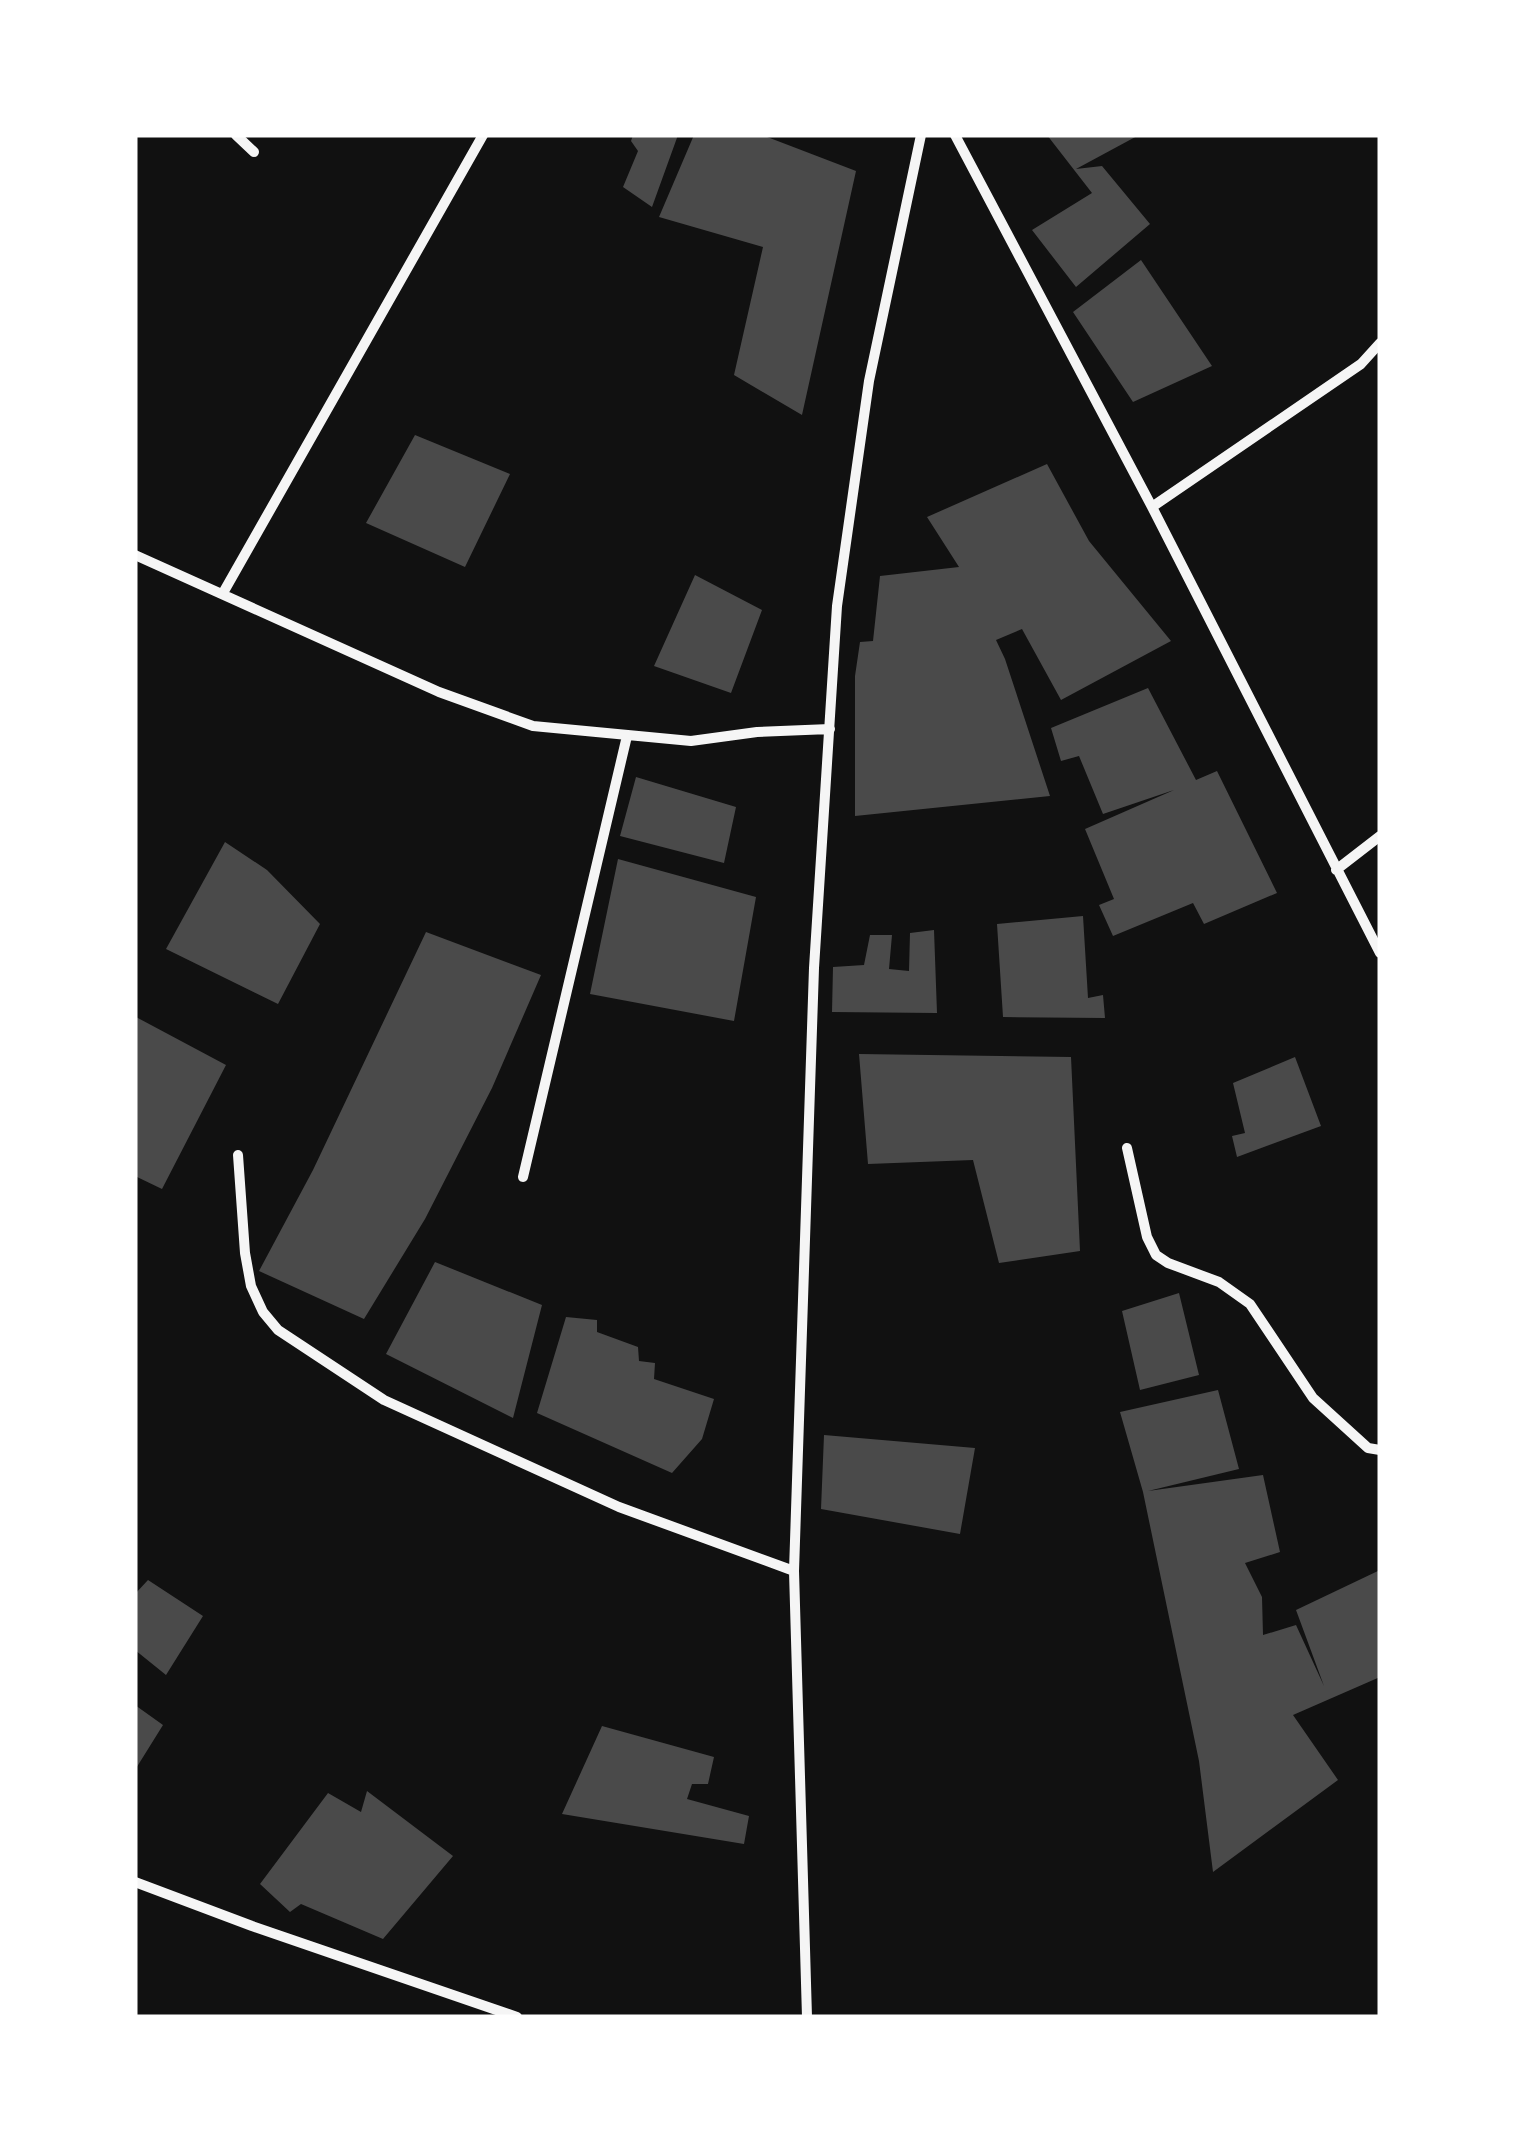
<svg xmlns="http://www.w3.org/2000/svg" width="1515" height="2152" viewBox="0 0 1515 2152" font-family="'Source Sans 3',sans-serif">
	<rect width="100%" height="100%" fill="#111"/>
	<path fill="#4a4a4a" d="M633,135H678L652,207L623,187L638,151L631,141Z
		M694,135H762L856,171L802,415L734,375L763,247L659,217Z
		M1047,135H1139L1076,169L1102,166L1150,224L1076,287L1032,230L1092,193Z
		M1141,260L1212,366L1133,402L1073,312Z
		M415,435L510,474L465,567L366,523Z
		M1047,464L1089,541L1171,641L1061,700L1022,629L996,640L1005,659L1050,796L855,816V676L860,642L873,641L880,576L959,567L927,517Z
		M695,575L762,610L731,693L654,666Z
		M1148,688L1196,780L1217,771L1277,893L1204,924L1193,903L1113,936L1099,905L1114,899L1085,829L1174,790L1103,814L1079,756L1061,761L1051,728Z
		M636,777L736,807L724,863L620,836Z
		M225,842L267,870L320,924L278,1004L166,949Z
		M618,859L756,897L734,1021L590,994Z
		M1083,916L1088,998L1103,995L1105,1018L1003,1017L997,924Z
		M934,930L937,1013L832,1012L833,967L864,965L870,935H892L889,969L909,971L910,933Z
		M426,932L541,975L492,1088L425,1219L364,1319L259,1271L313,1170Z
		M136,1017L226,1065L162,1189L135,1176Z
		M859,1054L1071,1057L1080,1251L999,1263L973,1160L868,1164Z
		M1295,1057L1321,1126L1237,1157L1232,1136L1245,1133L1233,1083Z
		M435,1262L542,1305L513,1418L386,1354Z
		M1179,1293L1199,1375L1140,1390L1122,1311Z
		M566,1317L597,1320V1332L638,1347L639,1361L655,1363L654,1379L714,1399L702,1439L672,1473L537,1413Z
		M1218,1390L1239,1469L1148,1491L1263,1475L1280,1552L1245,1563L1262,1597L1263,1635L1296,1625L1324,1686L1296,1610L1380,1570V1677L1293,1715L1338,1780L1213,1872L1199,1761L1143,1492L1120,1412Z
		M824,1435L975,1448L960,1534L821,1509Z
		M148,1580L203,1616L166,1675L135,1650V1594Z
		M135,1705L163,1725L135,1770Z
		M602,1726L714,1757L708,1784H692L687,1799L749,1816L744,1844L562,1814Z
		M367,1791L453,1856L383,1939L301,1904L290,1912L260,1884L328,1793L361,1812Z"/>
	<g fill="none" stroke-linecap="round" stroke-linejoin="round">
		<path stroke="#f5f5f5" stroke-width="10" d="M236,135L254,152
			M955,135L1152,507L1380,953
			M1152,507L1361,364L1380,343
			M135,555L439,692L533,726L691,741L757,732L830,729
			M223,593L483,135
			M1336,870L1380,836
			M1127,1148L1147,1237L1156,1255L1168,1263L1219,1282L1250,1304L1313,1398L1368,1448L1380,1450
			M238,1155L245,1253L251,1286L263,1312L278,1330L384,1400L619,1507L794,1571
			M523,1177L627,736
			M135,1882L252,1926L517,2017
			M807,2017L794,1571L814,968L837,606L869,381L921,135"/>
	</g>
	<rect width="1515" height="2152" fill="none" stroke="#ffffff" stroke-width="275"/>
</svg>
